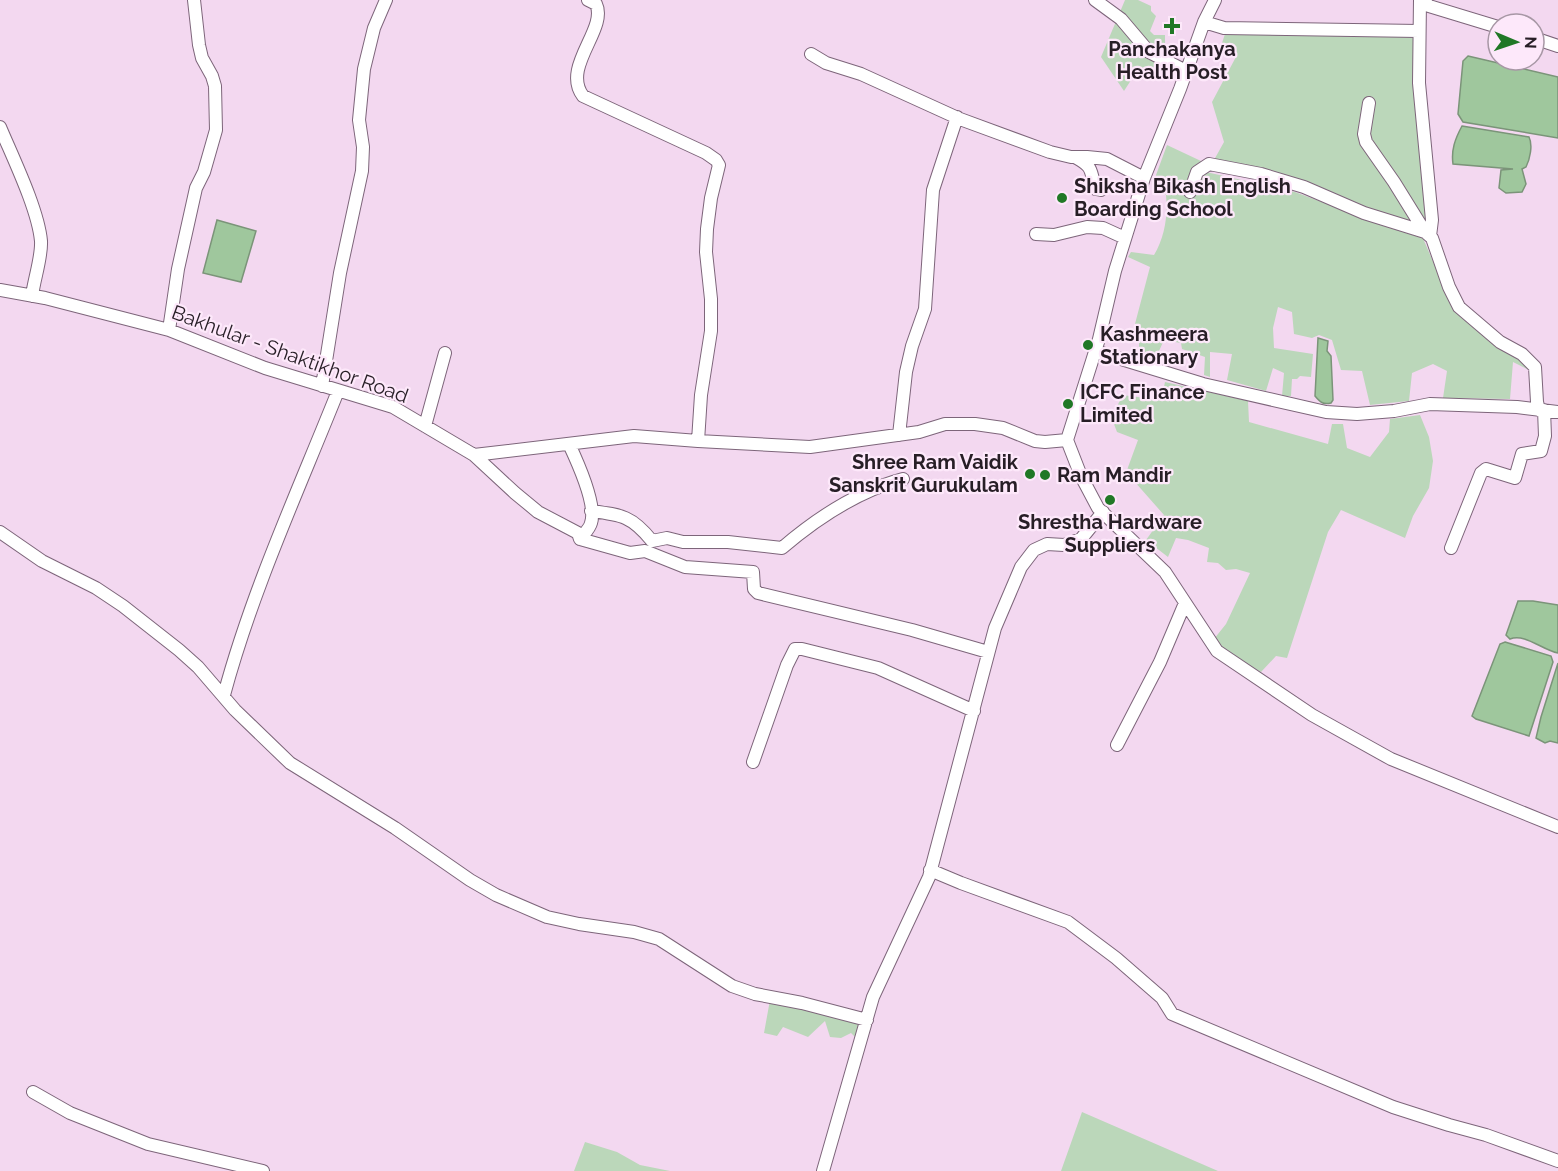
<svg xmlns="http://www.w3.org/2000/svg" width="1558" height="1171" viewBox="0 0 1558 1171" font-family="Raleway,sans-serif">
	<rect width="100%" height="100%" fill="#f3d8f0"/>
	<path fill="#bbd7ba" d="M1125,0H1138L1151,6V11L1156,16L1150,31L1154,35H1165V52L1156,65L1157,76L1148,81L1133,77L1124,91L1101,57Z
		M1225,34L1416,35L1427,230L1368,139V99L1358,137L1419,228L1265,173L1194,169L1184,191L1190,196L1206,172L1295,192L1357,215L1422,236L1454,310L1493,342L1517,357L1529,370L1513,362L1510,399L1443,398L1447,371L1433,364L1412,373L1409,401L1370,405L1362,371L1341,370L1332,340L1319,335L1312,338L1294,334L1292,312L1278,307L1273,328L1274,348L1313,354L1311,377L1300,376L1297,379H1292L1291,396H1282L1284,373L1273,368L1266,391L1227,380L1232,354L1210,352V377L1204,375L1205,357L1182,349L1181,343L1164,340L1154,362H1139V342L1131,339L1150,267L1128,257L1131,252L1154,255C1165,237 1168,215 1166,195L1152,186L1167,145L1201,161L1214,160L1224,142L1212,102L1237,55L1222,43Z
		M1165,382L1248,401L1249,422L1328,444L1332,424H1343L1347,448L1370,457L1389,432L1390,419L1420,415L1429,437L1433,461L1429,488L1413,516L1405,538L1341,510L1328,532L1287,658L1276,656L1261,672L1233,658L1214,639L1226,624L1250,573L1236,569L1226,570L1218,563L1207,562L1209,548L1188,540L1176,538L1168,557L1146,540L1164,515L1134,481L1127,470L1138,440L1117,432L1112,419L1122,395L1161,400Z
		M770,1000L860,1023V1025L855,1037L851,1033L841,1038L830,1037L825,1021L808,1037L783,1027L777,1036L764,1033Z
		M1082,1112L1218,1171H1061Z
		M585,1142L617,1152L640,1165L670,1171H574Z"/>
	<path fill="#9fc79d" stroke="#7b9479" stroke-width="1.5" d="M1468,56L1558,77V138L1463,122L1458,114L1463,61Z
		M1462,126L1529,137C1533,145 1530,159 1526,167L1522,169L1526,184L1522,192L1506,193L1499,188L1501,170L1513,169L1453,164C1451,150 1455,139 1462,126Z
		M217,220L256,231L241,282L203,273Z
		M1318,338L1328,341L1327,351L1331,356L1333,400L1331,403C1323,405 1320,402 1315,396Z
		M1518,601H1533L1558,605V653C1542,650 1525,633 1510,639L1506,635Z
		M1505,642L1551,656L1553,662L1529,736L1476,719L1472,716L1500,644Z
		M1558,663V743L1550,741L1545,743L1536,738L1541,717Z"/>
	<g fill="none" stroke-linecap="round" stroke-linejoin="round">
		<defs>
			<path id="minor" d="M588,0L596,4C608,29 561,67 583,96L706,153L716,160L719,165L711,198L707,229L706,252L711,299V331L701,395L698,441
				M1095,0L1121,19L1149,52L1186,71
				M1420,0L1419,83L1432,220L1430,236
				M1423,0L1429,6L1498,27
				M1204,22L1224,28L1419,31
				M1534,38L1558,46
				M811,54L826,63L861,74L960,119L1050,152L1071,157H1087L1107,159L1144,178
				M1369,103L1364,134L1366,142L1394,182L1425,232
				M0,127C13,158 38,209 41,241C42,257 34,279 32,296
				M1075,157C1095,168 1089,170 1096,189L1101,190
				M1190,192L1197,172L1209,164L1261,174L1304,187L1364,213L1425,232L1432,238L1449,287L1459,307L1500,342L1522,354L1535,367L1537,402L1539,410
				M1036,234L1054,235L1087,227L1103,228L1125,238
				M0,290L45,298L169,330L265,368L393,407L474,455L634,436L698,441L810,447L919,432L945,424H975L1003,428L1035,441L1045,442L1067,440
				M169,330L178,269L196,188L204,172L216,130L215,86L212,76L202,58L199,45L194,0
				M1095,351L1203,384L1326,412L1357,414L1394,411L1430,404L1517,407L1558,412
				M322,386L340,273L362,171L363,147L359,120L364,69L374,28L386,0
				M425,426L445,353
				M899,435L906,372L912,346L925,309L933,190L957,117
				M1067,440L1081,476L1098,508L1165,572L1217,651L1312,715L1391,759L1558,827
				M1067,440L1099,339L1115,271L1144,178L1180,89L1204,22L1215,0
				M569,444C577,461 597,505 591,523C590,528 584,534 580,539
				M474,455L515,493L538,512L578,533L580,539L630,553L645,551L685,567L753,572L754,589L758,593L912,630L988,652
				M591,511C622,515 632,516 652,541L667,538L683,542H728L782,548C817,518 858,491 903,479
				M0,532L42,561L96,588L123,606L179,650L198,667L235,710L290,763L395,828L470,880L496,895L547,917L579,924L634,932L659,939L732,986L755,994L802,1003L867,1020
				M1451,548L1481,473L1486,469L1515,478L1522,454L1541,451L1545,436L1544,410
				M224,695C252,591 298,491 338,391
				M1117,745L1160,662L1185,603
				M753,762L787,665L795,649H802L878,668L974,711
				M930,870L961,883L1068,922L1116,958L1162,998L1172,1014L1393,1107L1449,1125L1486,1135L1558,1161
				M33,1092L70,1113L148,1144L263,1171
				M823,1171L873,997L929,877L995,628L1021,567L1034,550L1047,544L1064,545L1081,539L1103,512"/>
		</defs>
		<use href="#minor" stroke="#7d657a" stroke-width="14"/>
		<use href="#minor" stroke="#fff" stroke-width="12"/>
	</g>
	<g fill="#207826" stroke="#fde8fa" stroke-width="2">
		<path d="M1169 17h6v6h6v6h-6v6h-6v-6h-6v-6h6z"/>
		<circle cx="1062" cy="198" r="6"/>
		<circle cx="1088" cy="345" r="6"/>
		<circle cx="1068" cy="404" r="6"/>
		<circle cx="1030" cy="474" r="6"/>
		<circle cx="1045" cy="475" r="6"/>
		<circle cx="1110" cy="500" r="6"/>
	</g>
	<g text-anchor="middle" stroke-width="4.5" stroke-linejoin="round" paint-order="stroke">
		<g font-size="20" font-weight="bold" fill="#271e26" stroke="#fde8fa" text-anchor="start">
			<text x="1172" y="56" text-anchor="middle">Panchakanya<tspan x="1172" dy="23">Health Post</tspan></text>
			<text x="1074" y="193">Shiksha Bikash English<tspan x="1074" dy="23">Boarding School</tspan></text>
			<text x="1100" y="341">Kashmeera<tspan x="1100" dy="23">Stationary</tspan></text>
			<text x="1080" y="399">ICFC Finance<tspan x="1080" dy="23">Limited</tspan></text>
			<text x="1018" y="469" text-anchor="end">Shree Ram Vaidik<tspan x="1018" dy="23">Sanskrit Gurukulam</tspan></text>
			<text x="1057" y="482">Ram Mandir</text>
			<text x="1110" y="529" text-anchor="middle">Shrestha Hardware<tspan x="1110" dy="23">Suppliers</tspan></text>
		</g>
		<g font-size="20" fill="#271e26" stroke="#fde8fa">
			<text transform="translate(290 354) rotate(20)" y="7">Bakhular - Shaktikhor Road</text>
		</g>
	</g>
	<g transform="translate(1516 42) rotate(92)"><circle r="28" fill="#fde8fa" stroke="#a797a5" stroke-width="1.5"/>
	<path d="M0-4.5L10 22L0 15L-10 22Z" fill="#207826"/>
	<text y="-9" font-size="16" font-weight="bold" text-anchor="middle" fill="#271e26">N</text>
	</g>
</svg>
